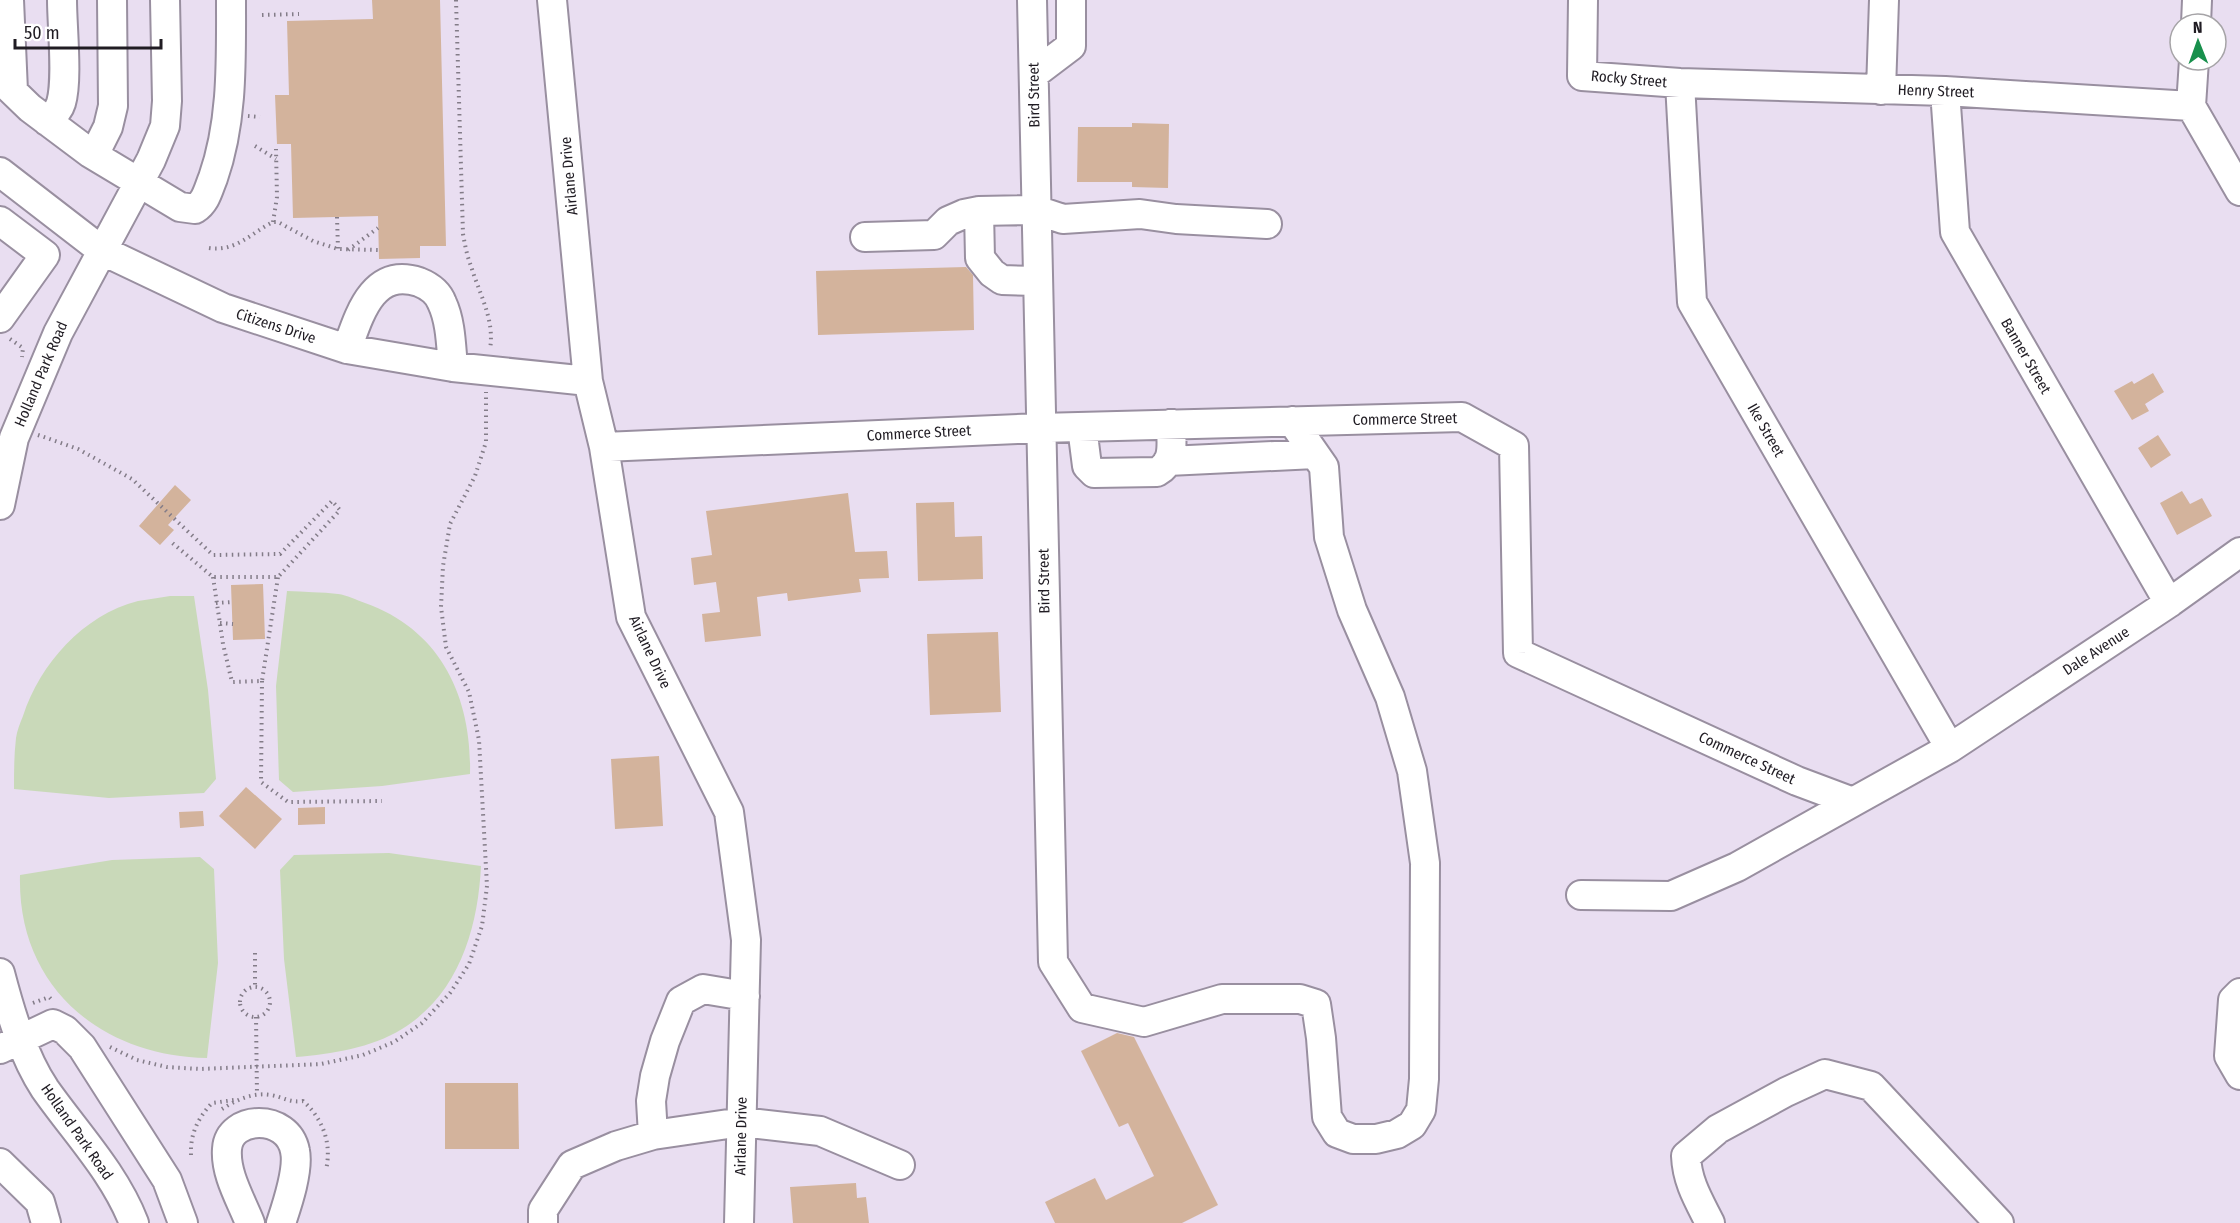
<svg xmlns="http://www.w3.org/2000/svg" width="2240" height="1223" viewBox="0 0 2240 1223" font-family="'Fira Sans Condensed',sans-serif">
	<rect width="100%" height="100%" fill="#e9def1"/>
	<path fill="#c9d9b9" d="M287,591C304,592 322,592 338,594C347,595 356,600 365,603C441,630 472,697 470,774L382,786L293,792L279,780L276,686Z
		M170,596H194L208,690L216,779L204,793L109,798L14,789C14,772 14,755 16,738C17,731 20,723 23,716C40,664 83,615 138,601C149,599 160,598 170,596Z
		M389,853L481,866C478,928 459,994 402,1029C371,1048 332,1054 296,1057L284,959L280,870L294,855Z
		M200,857L214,869L218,963L207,1058C100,1056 17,986 20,875L112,860Z"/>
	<path fill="#d3b39c" d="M372,0H440L446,246H420V258L379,259L378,216L293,218L291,144H277L275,95H289L287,21L373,19Z
		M1132,123L1169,124L1168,188L1132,187V182H1077L1078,127H1132Z
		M966,267L973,275L974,330L818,335L816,271Z
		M2153,373L2164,392L2145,404L2149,411L2132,420L2114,391L2132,381L2134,384Z
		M2158,435L2171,455L2151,468L2138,448Z
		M175,485L191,500L168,525L174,530L160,545L139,526Z
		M2182,491L2190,504L2202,498L2212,516L2177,535L2160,503Z
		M848,493L855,552L887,551L889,578L859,579L861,592L788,601L787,593L757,597L761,636L705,642L702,614L720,612L716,582L694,585L691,558L712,555L706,511Z
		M954,502L955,537L982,536L983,579L918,581L916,503Z
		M263,584L265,639L233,640L231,585Z
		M998,632L1001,712L930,715L927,634Z
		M659,756L663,826L615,829L611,759Z
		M246,787L282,819L255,849L219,816Z
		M325,807V824L298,825V808Z
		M203,811L204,826L180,828L179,812Z
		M1117,1033L1134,1037L1218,1205L1182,1223H1055L1045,1202L1095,1178L1106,1200L1154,1176L1128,1123L1119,1127L1081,1051Z
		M445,1083H518L519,1149H445Z
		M856,1183L857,1198L866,1197L869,1223H793L790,1187Z"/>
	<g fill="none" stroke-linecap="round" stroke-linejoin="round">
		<defs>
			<path id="minor" d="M9,0L13,91
				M552,0L588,381L604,447L631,617L729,812L746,940L739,1223
				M1032,0L1053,962L1082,1008L1144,1022L1222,999H1300L1316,1004L1321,1038L1327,1117L1337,1133L1353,1139H1376L1397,1134L1412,1125L1421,1110L1424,1079L1425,863L1412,771L1390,697L1352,610L1329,537L1324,467L1292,421
				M1583,0L1582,76L1680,83L1945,91L2191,106
				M2196,24L2197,0
				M2194,60L2191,106L2240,191
				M1034,74L1071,46V0
				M0,79L30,108L90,153L180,207L195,209C206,202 208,190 213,178C233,121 231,60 231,0
				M1680,83L1692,302L1950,748
				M1881,90L1884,0
				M1945,91L1955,232L2169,603
				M47,121C53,116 59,110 61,103C68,80 62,26 62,0
				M94,155L108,127L113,106L112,0
				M0,172L101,250L223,308L347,349L453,367L588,381
				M979,211L980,258L992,273L1002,280L1037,281
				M0,221L45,255L0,318
				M865,237L934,235L948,221L964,214L979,211L1036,210L1063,219L1140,214L1176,219L1267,224
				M347,349C359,316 372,267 419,282C429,286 438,292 442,303C451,322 451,347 453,367
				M1082,427L1087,466L1094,473L1157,472C1176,461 1171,444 1171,424
				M604,447L1040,428L1462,417L1514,446L1518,653L1797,781L1853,802L1950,748L2169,603L2240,552
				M1168,461L1315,454
				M0,505L14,438L58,333L151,160L165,126L167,101L165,0
				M1581,895L1671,896L1737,867L1853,802
				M0,973C10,1011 23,1056 45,1089C76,1133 114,1172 134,1223
				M2240,993L2233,1000L2229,1056L2240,1075
				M0,1049L53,1024L65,1030L82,1047L167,1180L183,1223
				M653,1135L651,1101L655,1076L665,1041L681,1001L703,989L745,996
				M0,1163L40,1202L46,1223
				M250,1223C241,1200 225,1174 227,1149C229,1115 288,1113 295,1151C299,1170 287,1205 281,1223
				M543,1223V1210L572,1165L616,1146L653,1135L742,1122L820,1131L900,1165
				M1710,1223C1699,1201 1687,1182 1686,1156L1718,1129L1786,1092L1825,1074L1871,1086L1999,1223"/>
		</defs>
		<use href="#minor" stroke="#998fa0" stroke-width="32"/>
		<path stroke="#837c88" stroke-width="4" stroke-dasharray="1.5 4.5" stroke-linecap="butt" d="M456,0L463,234C465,245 467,256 471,266C479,293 495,320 490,349
			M262,15L299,14
			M248,116L260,117
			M255,146L276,159
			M337,217L338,249
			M273,222L277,197L276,149
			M209,248C236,252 251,233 273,222H278L313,241L338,249L379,250
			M348,250L378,228
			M10,339L23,348L22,357
			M38,435L78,449L132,479L213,555L280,554L332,501L340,510L278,577H213L170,541
			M213,577L223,644L232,682L262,681L278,577
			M216,603L232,602
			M220,623L233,624
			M262,681L261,782L288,802L382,801
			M255,953V987
			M240 1002a15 15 0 1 1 30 0a15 15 0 1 1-30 0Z
			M33,1003L49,997L53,1001
			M256,1017L257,1095
			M110,1047L137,1060L167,1067L200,1069L321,1064L363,1055L394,1042L422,1023L450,993L469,964L482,926L487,886L479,740L469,692L446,647L441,607L443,566L450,524L475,476L486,442V392
			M222,1109C236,1100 253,1092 271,1095C283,1097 290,1103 303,1101C323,1119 332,1143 326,1170
			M191,1155C190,1134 198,1118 212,1103L234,1100"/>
		<use href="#minor" stroke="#fff" stroke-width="28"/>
	</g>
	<g text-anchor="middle" stroke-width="5" stroke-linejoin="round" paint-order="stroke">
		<g font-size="15" fill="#201c23" stroke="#fff">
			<text transform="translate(1629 79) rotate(5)" y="5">Rocky Street</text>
			<text transform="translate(1936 91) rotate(2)" y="5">Henry Street</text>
			<text transform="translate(1034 95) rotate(-91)" y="5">Bird Street</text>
			<text transform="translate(569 176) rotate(-95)" y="5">Airlane Drive</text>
			<text transform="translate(276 326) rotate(18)" y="5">Citizens Drive</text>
			<text transform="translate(2026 356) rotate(60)" y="5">Banner Street</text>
			<text transform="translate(41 374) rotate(-67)" y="5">Holland Park Road</text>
			<text transform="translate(1405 419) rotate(-1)" y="5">Commerce Street</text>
			<text transform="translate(1766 430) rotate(60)" y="5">Ike Street</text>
			<text transform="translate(919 433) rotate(-3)" y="5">Commerce Street</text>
			<text transform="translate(1044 581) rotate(-91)" y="5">Bird Street</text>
			<text transform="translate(2096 651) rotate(-33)" y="5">Dale Avenue</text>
			<text transform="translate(650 652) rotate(65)" y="5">Airlane Drive</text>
			<text transform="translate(1747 758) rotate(25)" y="5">Commerce Street</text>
			<text transform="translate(77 1132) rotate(55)" y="5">Holland Park Road</text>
			<text transform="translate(741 1136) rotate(-89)" y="5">Airlane Drive</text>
		</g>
	</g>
	<g transform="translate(2198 42) rotate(359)"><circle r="28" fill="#ffffff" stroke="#a6a4a7" stroke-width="1.5"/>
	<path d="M0-4.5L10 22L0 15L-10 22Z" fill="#18904c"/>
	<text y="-9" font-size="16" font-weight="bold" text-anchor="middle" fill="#201c23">N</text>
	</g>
	<path d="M15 39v9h146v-9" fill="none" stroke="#201c23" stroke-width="3"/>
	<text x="24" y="39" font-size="18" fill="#201c23" stroke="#ffffff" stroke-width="4.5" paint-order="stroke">50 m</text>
</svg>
